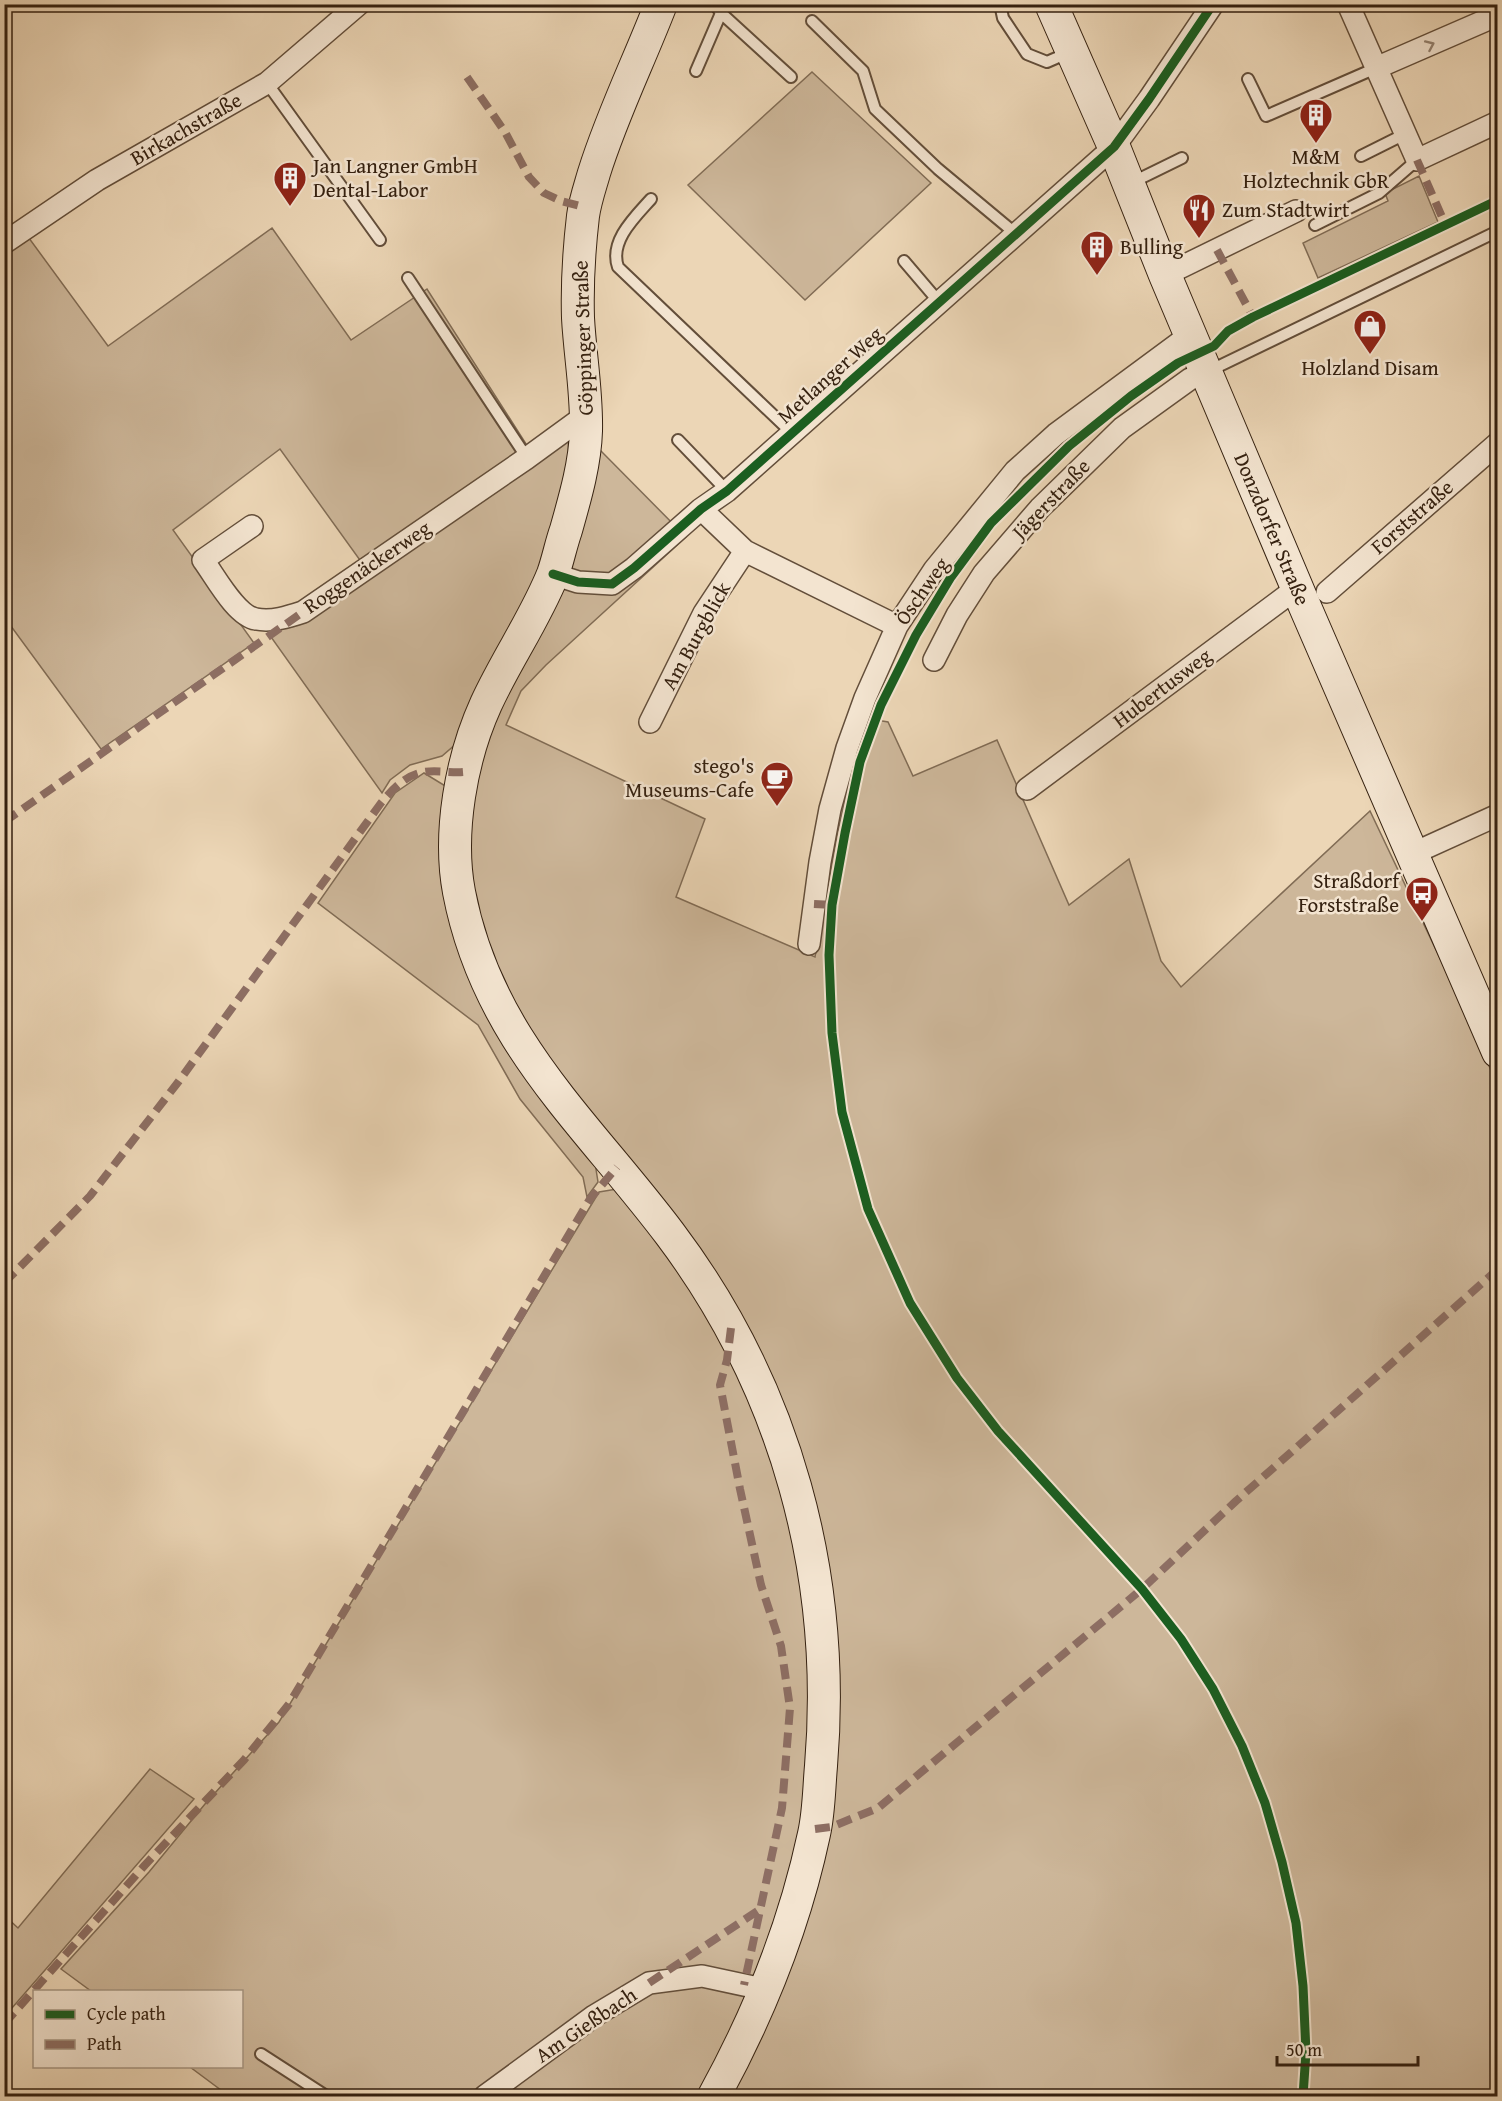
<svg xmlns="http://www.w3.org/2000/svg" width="1502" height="2101" viewBox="0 0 1502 2101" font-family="'Gentium Book Plus',serif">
	<rect width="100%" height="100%" fill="#ecd6b6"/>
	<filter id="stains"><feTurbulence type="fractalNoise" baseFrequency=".00333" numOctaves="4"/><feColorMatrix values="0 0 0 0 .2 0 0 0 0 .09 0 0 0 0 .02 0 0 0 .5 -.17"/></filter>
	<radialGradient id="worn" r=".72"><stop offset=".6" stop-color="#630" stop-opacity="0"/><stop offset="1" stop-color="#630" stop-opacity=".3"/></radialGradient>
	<path fill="#cdb79a" stroke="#816c55" stroke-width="1.5" d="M812,72L931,183L805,300L688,185Z
		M1419,176L1438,222L1318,278L1303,243L1388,201L1385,193Z
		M272,228L351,340L427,289L528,447L362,563L280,449L173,530L254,643L101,749L5,618L4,249L26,234L108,346Z
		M568,435L569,464L544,559L457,743L442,756L410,765L390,780L382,793L271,637L553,441Z
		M600,450L686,537L546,665L521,691L506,725L705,819L676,897L815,957L837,835L852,769L871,719L888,722L913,776L997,740L1069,905L1129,859L1161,961L1181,987L1370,811L1475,1032L1497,1085V2096H726L824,1813L802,1461L575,1109L482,950L465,820L491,719Z
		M424,773L447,787L489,1019L504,1046L541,1099L595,1163L598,1182L587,1197L583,1177L520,1099L478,1025L318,903L395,793Z
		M617,1189L686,1277L742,1374L782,1479L810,1634L806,1813L759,1982L702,2096H229L190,2067L242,2066V1992L91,1991L61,1969L149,1872L205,1804L279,1722L599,1192Z
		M150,1769L194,1799L5,2016V1916L18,1928Z"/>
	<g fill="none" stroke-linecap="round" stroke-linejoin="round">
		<defs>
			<path id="service" d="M715,4L721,13L791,77
				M1000,4L1003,18L1027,54L1047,62L1070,52
				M812,21L863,71L875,109L938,169L1016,234
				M696,71L721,13
				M1248,79L1266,116L1376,68
				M267,83L380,240
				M1361,156L1405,134
				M1131,183L1182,158
				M651,199C635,217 609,241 618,267L792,433
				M1315,225L1379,193L1417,160
				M904,261L939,302
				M408,278L527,458
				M1209,371L1498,231
				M678,440L727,491
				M261,2054L326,2096"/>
			<path id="minor" d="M1348,4L1417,160L1498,122
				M1376,68L1498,15
				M4,243L97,180L267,83L359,4
				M1165,275L1296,211
				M701,509L745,551L897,626
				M252,526L203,560C215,576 236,616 256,619C272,622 288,617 303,612L527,458L586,415
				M553,574L578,582L612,584L634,568L701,509L727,491L1114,147L1149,99L1213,4
				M1327,592L1498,443
				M934,660L957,615L984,573L1040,508L1122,428L1190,379L1206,372
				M650,722L704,613L745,551
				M1027,789L1297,588
				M1412,854L1498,815
				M809,944L820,862L830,809L847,748L865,698L897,626L934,570L1015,471L1056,434L1190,335
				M485,2096L594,2016L649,1983L702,1976L767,1990"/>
			<path id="secondary" d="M661,4C639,61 612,115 594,173C590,187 585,201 583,216C579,250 577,284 578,318C580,355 587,393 586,431C585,464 575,498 566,530C561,544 558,560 553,574C535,619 506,660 486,704C461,759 448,833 459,892C487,1039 585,1121 670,1234C786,1388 837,1575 821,1766C819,1788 819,1812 814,1834C794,1928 760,2012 714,2096
				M1051,4L1114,147L1165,275L1306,609L1498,1052"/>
		</defs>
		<use href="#service" stroke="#634e3a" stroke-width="14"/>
		<use href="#minor" stroke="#634e3a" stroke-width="24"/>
		<use href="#secondary" stroke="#352110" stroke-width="34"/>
		<use href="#service" stroke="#f3e4d0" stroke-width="10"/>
		<use href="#minor" stroke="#f3e4d0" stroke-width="21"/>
		<use href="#secondary" stroke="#f3e4d0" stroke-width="32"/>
		<path stroke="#8d6e63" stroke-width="8" stroke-dasharray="15 8" stroke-linecap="butt" d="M467,77L505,132L529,177L544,193L561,201L584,207
			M1417,160L1446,226
			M1217,250L1253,317
			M4,822L303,612
			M814,904L832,905
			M4,1283L90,1196L179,1081L381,803C392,790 405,775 424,772C436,770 451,773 463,772
			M731,1328L727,1360L720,1385L740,1489L761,1585L781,1646L790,1708L782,1808L744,1985
			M815,1829L831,1827L878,1808L1142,1589L1236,1501L1498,1269
			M649,1983L759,1910
			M4,2024L145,1865L244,1760L289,1704L590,1199L617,1167"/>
		<defs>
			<path id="cycleway" d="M553,574L578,582L612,584L634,568L701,509L727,491L1114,147L1149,99L1213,4
				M1303,2096L1306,2052L1303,1986L1296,1923L1282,1862L1265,1803L1242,1746L1213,1689L1181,1639L1142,1589L998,1431L957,1378L910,1303L868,1209L842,1112L832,1033L829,955L832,905L845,833L860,762L881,705L916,635L951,577L991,523L1069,446L1131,396L1178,363L1214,346L1228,331L1253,317L1498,200"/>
		</defs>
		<use href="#cycleway" stroke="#f3e4d0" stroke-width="13"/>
		<use href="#cycleway" stroke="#1b5e20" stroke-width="9"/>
	</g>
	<defs><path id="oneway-chevron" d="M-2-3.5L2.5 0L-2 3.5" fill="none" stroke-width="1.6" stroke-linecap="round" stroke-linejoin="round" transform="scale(1.5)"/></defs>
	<use stroke="#948270" href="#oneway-chevron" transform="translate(1430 45) rotate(-24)"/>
	<defs>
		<symbol id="building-pin" viewBox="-11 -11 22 30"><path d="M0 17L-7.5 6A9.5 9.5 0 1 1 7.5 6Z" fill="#8f2418" stroke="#f3e4d0"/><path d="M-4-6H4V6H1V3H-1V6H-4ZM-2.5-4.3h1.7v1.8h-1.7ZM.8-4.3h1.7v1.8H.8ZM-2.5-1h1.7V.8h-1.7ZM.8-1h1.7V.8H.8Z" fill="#fff"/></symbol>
		<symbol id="restaurant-pin" viewBox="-11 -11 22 30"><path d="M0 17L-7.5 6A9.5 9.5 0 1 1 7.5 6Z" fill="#8f2418" stroke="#f3e4d0"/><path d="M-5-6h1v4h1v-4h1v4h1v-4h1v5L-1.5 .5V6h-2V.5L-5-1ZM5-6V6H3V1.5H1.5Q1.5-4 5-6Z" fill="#fff"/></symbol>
		<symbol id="shop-pin" viewBox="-11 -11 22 30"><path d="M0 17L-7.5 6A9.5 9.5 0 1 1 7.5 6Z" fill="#8f2418" stroke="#f3e4d0"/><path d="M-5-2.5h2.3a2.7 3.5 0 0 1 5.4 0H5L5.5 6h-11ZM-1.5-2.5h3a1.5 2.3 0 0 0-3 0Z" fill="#fff"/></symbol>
		<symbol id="cafe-pin" viewBox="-11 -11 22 30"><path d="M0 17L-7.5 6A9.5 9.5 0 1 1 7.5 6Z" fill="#8f2418" stroke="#f3e4d0"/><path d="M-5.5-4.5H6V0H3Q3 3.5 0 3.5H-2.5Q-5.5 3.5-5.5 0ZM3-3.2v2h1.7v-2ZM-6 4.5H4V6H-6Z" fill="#fff"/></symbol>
		<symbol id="bus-pin" viewBox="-11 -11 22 30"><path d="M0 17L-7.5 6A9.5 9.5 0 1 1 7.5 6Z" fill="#8f2418" stroke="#f3e4d0"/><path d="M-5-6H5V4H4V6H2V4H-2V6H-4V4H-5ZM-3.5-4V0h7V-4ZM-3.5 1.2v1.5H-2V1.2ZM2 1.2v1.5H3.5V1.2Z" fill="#fff"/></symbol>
	</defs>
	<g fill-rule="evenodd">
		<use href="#building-pin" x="1297" y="96" width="38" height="52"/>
		<use href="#building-pin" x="271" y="159" width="38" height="52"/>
		<use href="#restaurant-pin" x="1180" y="191" width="38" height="52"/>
		<use href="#building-pin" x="1078" y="228" width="38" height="52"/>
		<use href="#shop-pin" x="1351" y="307" width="38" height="52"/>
		<use href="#cafe-pin" x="758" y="759" width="38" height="52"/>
		<use href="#bus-pin" x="1403" y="874" width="38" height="52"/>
	</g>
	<g text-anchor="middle" stroke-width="5" stroke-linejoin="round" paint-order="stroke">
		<g font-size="21" fill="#352110" stroke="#f3e4d0">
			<text transform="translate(186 129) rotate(-30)" y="7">Birkachstraße</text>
			<text transform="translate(583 338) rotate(-92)" y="7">Göppinger Straße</text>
			<text transform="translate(830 375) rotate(-42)" y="7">Metlanger Weg</text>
			<text transform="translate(1051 499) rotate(-46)" y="7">Jägerstraße</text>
			<text transform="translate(1412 517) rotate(-41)" y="7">Forststraße</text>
			<text transform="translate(1272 529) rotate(67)" y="7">Donzdorfer Straße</text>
			<text transform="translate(367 567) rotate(-34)" y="7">Roggenäckerweg</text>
			<text transform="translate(922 591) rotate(-55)" y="7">Öschweg</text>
			<text transform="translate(696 636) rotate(-61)" y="7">Am Burgblick</text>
			<text transform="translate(1162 688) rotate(-37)" y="7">Hubertusweg</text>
			<text transform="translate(586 2025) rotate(-34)" y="7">Am Gießbach</text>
		</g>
		<g font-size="21" fill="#352110" stroke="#f3e4d0" text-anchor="start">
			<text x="1316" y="164" text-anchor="middle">M&amp;M<tspan x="1316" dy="24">Holztechnik GbR</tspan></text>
			<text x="313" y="173">Jan Langner GmbH<tspan x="313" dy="24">Dental-Labor</tspan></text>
			<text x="1222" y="217">Zum Stadtwirt</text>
			<text x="1120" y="254">Bulling</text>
			<text x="1370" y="375" text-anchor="middle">Holzland Disam</text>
			<text x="754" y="773" text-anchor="end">stego's<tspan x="754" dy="24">Museums-Cafe</tspan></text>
			<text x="1399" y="888" text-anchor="end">Straßdorf<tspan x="1399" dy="24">Forststraße</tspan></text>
		</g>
	</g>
	<rect width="1502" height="2101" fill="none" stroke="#ecd6b6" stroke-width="24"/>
	<rect x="6" y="6" width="1490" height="2089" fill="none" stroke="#352110" stroke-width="3"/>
	<rect x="12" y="12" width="1478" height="2077" fill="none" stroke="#352110" stroke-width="1.5"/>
	<rect x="33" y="1990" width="210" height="78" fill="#f3e4d0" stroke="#a79683" stroke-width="1.5"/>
	<rect x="45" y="2010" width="30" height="9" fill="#1b5e20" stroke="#a79683" stroke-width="1.5"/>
	<text x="87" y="2020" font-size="18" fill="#352110">Cycle path</text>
	<rect x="45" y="2040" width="30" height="9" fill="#8d6e63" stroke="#a79683" stroke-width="1.5"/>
	<text x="87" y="2050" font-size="18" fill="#352110">Path</text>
	<path d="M1277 2056v9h141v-9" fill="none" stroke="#352110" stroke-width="3"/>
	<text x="1286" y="2056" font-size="18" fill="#352110" stroke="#f3e4d0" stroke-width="4.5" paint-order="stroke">50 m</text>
	<rect width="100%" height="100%" filter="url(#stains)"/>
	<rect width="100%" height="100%" fill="url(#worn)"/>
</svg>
